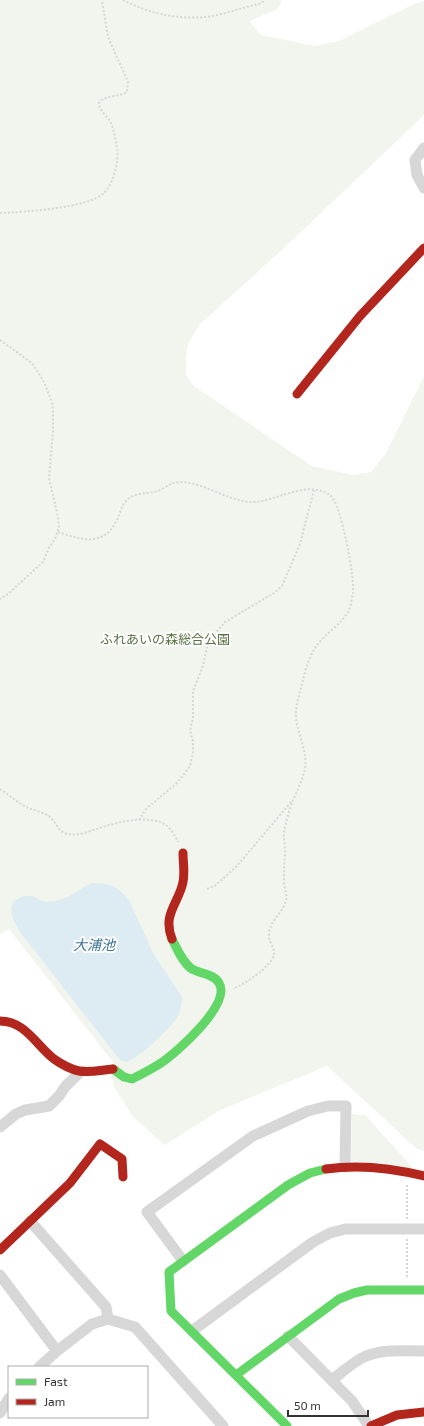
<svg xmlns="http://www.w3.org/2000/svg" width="424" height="1426" viewBox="0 0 424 1426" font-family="'Exo 2','Noto Sans JP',sans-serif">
	<rect width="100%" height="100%" fill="#fff"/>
	<path fill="#f1f5ed" d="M0,0H282L278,9L250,21L251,23L261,35L315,46L339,41L414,4L424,1V115L282,250L199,325L188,344L186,357V375L194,386L312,466L353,475L371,472L386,453L424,376V1151L417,1149L327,1066L220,1110L165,1145L133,1117L114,1087L113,1080L111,1078L113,1075V1062L9,929L0,934Z
		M352,1114L365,1115L414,1169L351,1161Z"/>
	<path fill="#ddebf3" d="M92,883C111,883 118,886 130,902L154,955L182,997C182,1004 181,1009 178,1016C172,1027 141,1056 129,1061C126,1062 123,1061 120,1060L20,932C15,923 5,908 17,899C22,896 26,895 32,896C35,897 38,899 40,900C46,902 53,902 59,900C72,897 80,888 92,883Z"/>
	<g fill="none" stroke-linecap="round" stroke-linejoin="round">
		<path stroke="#d6d6d6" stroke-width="2" stroke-dasharray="2 2" stroke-linecap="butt" d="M123,0C150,14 182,21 213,16C227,13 241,8 255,5L262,3L264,0
			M0,213C22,212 90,208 104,193C114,183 119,161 117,147C115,138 114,129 110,121C106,115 99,110 99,103C106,94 117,98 127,92L128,82L108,37L102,0
			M0,340L32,363L43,380L52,402L53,410V431L49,478L58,517L59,527L55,539L49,548L43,562L8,594L0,599
			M58,532C82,540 104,547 117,520C120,514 121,506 126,501C133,492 148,494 158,491C163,489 168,485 173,483C197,477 227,502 252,502C277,502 305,479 330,495C341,502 355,579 353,593C352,598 351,605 349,610C345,621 322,636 315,648C308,659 304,675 301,688C299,696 296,705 296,713C295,731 308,749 305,768C303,779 298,789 293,800C289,810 286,822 284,832C283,839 286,847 285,854C284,864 284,872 284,883C285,889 287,895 286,900C284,912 269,921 269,934C268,942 275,947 274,954C273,966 243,985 233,989
			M0,789C9,795 18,803 28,808C35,811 44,812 50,817C56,823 59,832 67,834C79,836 90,831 100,828C117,822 149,814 166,825C171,829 175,836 178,842
			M139,820L146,809L178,782L190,766L193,753V741L190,730L193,718V691L203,666L208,642L225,622L274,593L282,586L300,544L314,490
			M207,889L216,885L237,866L291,802
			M407,1185V1219
			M407,1277V1239"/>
		<path stroke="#d7d7d7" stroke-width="11" d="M424,148L415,160L417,175L424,188
			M0,1127L16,1114L25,1110L49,1106L59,1096L65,1087L81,1071
			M30,1221L106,1307L108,1319
			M183,1261L147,1212L253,1136L308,1111L328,1106H346L345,1167
			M0,1275L57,1351
			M192,1331L313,1242L330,1233L345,1229H424
			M288,1336L352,1401L369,1426
			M39,1367L57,1351L92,1324L108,1319L135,1327L223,1426
			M332,1380C342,1372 351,1364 362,1358C380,1348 404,1351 424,1351
			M0,1413L9,1398"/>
		<path stroke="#63d668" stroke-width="9" d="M113,1069L124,1077L132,1079C142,1074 152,1069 161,1063C177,1052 232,1004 219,983C214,974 201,974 192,969C183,963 177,949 172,939
			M236,1375L339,1299L354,1293L367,1290H424
			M287,1426L171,1311L169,1272L288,1185L310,1173L326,1169"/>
		<path stroke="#b3261e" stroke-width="9" d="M297,394L360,316L424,248
			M172,939C162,914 179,903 183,882C185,872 183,862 183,853
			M0,1021C25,1021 36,1045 54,1059C61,1064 70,1069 79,1071C90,1073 101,1070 113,1069
			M326,1169C360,1164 392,1168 424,1176
			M0,1250L70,1183L100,1144L122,1159L123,1177
			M371,1426L397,1415L424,1412"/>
	</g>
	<g text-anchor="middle" stroke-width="4" stroke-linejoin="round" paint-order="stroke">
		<g font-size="13" fill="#56703f" stroke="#fff">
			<text x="165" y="644">ふれあいの森総合公園</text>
		</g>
		<g font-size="14" font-style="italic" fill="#3f7597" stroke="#fff">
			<text x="94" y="950">大浦池</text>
		</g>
	</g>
	<rect x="8" y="1366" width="140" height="52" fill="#ffffff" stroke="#adadad"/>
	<rect x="16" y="1379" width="20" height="6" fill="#63d668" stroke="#adadad"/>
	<text x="44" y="1386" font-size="12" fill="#333333">Fast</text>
	<rect x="16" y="1399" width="20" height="6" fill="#b3261e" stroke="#adadad"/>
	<text x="44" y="1406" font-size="12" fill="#333333">Jam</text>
	<path d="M288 1410v6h80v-6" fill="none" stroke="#333333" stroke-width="2"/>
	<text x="294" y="1410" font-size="12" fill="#333333" stroke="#ffffff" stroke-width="3" paint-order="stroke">50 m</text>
</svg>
